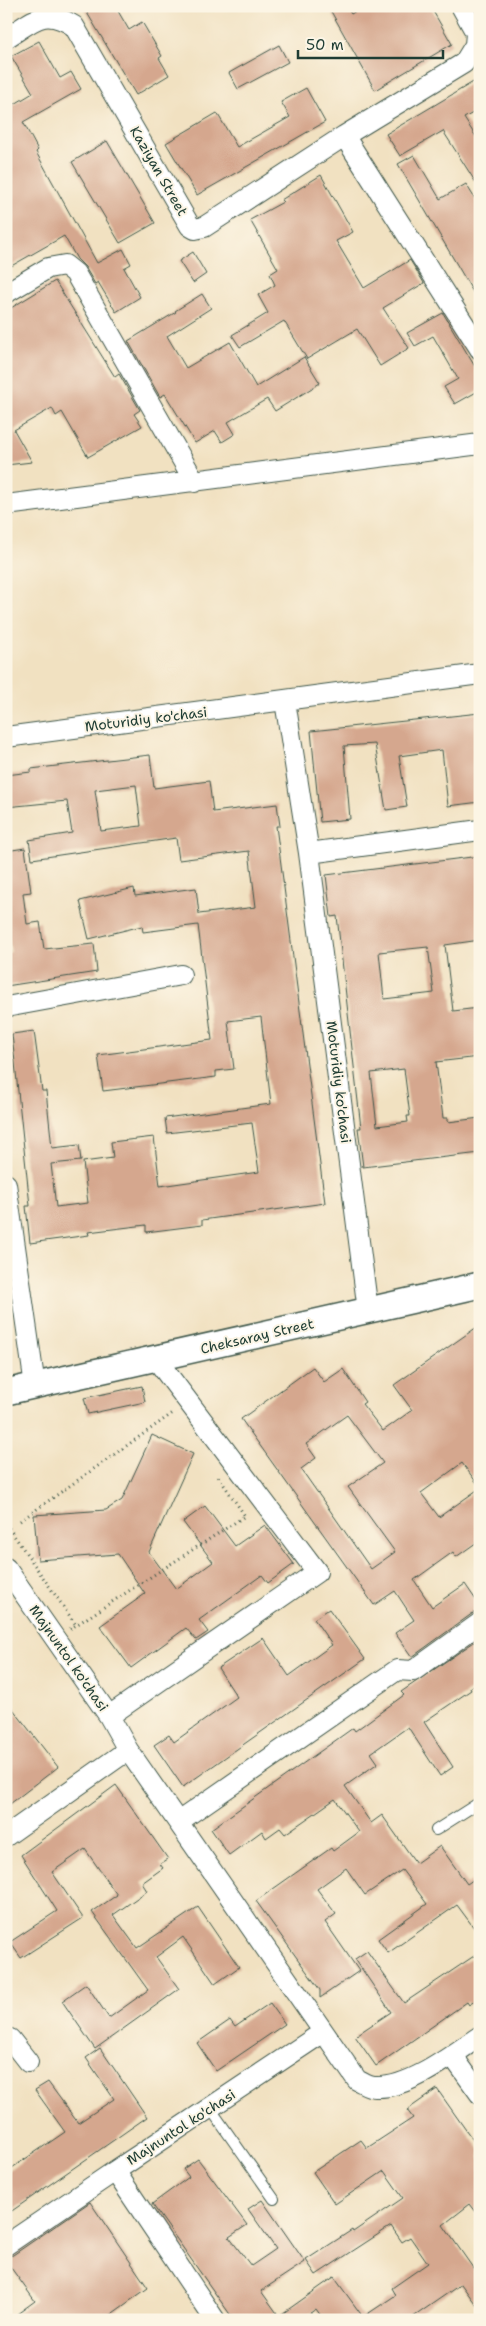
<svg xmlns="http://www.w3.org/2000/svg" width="486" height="2326" viewBox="0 0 486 2326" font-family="'Shantell Sans',sans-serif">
	<rect width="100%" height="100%" fill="#fcf5e5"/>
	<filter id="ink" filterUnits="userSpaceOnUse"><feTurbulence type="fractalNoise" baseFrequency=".02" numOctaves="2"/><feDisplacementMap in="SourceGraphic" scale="10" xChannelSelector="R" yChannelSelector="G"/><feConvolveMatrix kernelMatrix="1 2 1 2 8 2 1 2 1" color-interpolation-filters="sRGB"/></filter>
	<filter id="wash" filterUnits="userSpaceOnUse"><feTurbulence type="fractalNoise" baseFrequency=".0096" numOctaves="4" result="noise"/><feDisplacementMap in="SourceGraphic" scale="20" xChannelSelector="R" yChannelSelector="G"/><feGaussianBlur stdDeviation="1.12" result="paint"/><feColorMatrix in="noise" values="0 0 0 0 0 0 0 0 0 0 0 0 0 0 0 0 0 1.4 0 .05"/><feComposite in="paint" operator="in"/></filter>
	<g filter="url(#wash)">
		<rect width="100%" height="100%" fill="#f1e1c1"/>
		<g id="blocks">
			<path fill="#d5a78e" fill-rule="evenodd" d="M83,6H115L129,30L142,22L162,56L159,58L169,75L136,95Z
				M328,6H346L351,14L364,6H430L452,44L375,90Z
				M39,41L60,78L71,72L81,89L23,122L38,150L36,152L97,263L123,249L131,264L124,268L140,297L116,312L98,282L95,284L85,267L77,259L64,236L6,269V91L13,105L33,93L11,56Z
				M279,45L288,62L238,89L229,73Z
				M480,78V109L464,118L480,143V189L443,131L400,156L386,134Z
				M306,88L325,122L197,195L166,143L217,113L237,147L290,117L281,102Z
				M107,141L155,223L120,243L72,162Z
				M414,155L440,199L466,184L480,207V304L398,164Z
				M321,175L353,232L336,241L364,288L410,260L424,283L383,308L409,348L380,366L357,329L307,359L284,321L240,347L232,335L268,313L258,295L275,285L270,274L278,269L250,220L283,202L281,200Z
				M193,252L206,274L193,283L179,261Z
				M55,281L115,377L119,374L140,410L134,414L142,426L88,457L62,412L56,416L52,408L14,430L32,462L6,465V311Z
				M202,294L211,308L167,336L186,368L230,342L256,387L304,357L320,383L275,411L267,399L228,422L235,434L222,442L215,431L195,443L165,394L160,397L128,341L176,312L175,311Z
				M443,313L480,375V390L455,404L444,387L458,379L433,336L415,346L407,333Z
				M480,713V802L448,806L442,750L399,756L407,807L386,810L375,744L344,746L350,819L320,822L311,731Z
				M150,755L154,788L209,781L213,812L277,804L280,826H276L325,1203L202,1220V1225L146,1232V1225L88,1232L89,1235L30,1243L26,1206H30L12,1034L34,1031L42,1091H46L52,1148L79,1145L81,1161L51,1164L56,1207L88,1203L83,1162L113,1158L111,1142L154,1137L160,1186L259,1172L252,1123L167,1133L165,1118L271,1104L261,1017L228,1021L234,1069L216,1071V1077L103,1091L98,1055L212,1040L198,925L143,932L142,926L89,939L80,901L134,888L135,896L196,888L199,914L256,907L249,851L179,860L176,838L32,859L29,840L72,833L67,801L6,807V775L31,772V769ZM136,785L141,826L101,831L95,790Z
				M25,848L31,892L23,893L27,924L40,922L44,949L94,944L97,972L6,986V953L11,952L6,924V851Z
				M480,856V940L445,945L453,1011L479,1008L480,1057L436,1062L443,1118H448V1122L480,1118V1153L363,1167L358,1128H361L337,916L331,917L326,875ZM428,947L434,993L384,999L379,952ZM404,1069L410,1116H407L408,1122L377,1126L371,1073Z
				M480,1325V1487L462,1463L421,1493L439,1517L480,1488V1540L456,1557L453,1552L414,1580L432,1607L465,1584L480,1606V1611L473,1613L412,1657L395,1633L414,1620L395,1591L374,1605L241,1419L313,1367L324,1382L343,1369L365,1402L362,1404L383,1431L412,1410L394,1385ZM347,1415L383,1463L348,1487L395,1552L371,1569L301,1469L316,1458L306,1444Z
				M142,1386L145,1402L88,1414L84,1398Z
				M152,1435L193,1454L149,1552L176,1589L213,1562L183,1522L205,1506L235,1546L265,1525L294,1564L268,1583L262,1575L199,1620L208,1632L196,1640L186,1628L131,1668L100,1626L145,1594L118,1554L38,1560L34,1515L106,1510L122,1500Z
				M329,1609L365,1659L183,1787L154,1745L169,1735L174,1742L237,1697L218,1668L263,1638L289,1676L332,1645L314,1619Z
				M480,1638V1681L470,1688L471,1690L424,1722L453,1767L440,1776L408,1727L371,1753L378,1763L345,1786L371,1823L382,1815L416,1863L440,1846L467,1884L480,1875V1936L457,1905L388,1953L378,1939L427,1904L402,1870L365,1895L346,1868L317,1889L336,1914L325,1922L359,1971L320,1998V1990L256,1901L331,1848L333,1851L359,1832L335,1799L285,1834L280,1828L266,1838L262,1831L229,1855L211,1829L353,1728L355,1731L404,1695L401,1692Z
				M6,1700L58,1767L6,1807Z
				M116,1785L168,1859L160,1864L163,1868L142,1883L147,1891L113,1915L137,1948L198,1907L239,1967L215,1984L183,1937L156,1957L179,1989L95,2049L62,2001L86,1984L109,2018L148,1990L92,1912L117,1895L85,1849L52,1872L83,1918L21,1958L10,1942L57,1911L21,1855Z
				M367,1951L404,2003L480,1952V1997L469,2005L467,2002L376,2066L355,2036L391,2012L355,1959Z
				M270,2003L285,2024L216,2071L197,2043L230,2020L235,2027Z
				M100,2048L147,2117L6,2215V2172L65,2132L35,2090L48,2082L78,2123L114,2099L86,2058Z
				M437,2089L480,2150V2217L470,2204L443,2225L480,2278V2310L461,2284L409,2320H324L316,2309L300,2320H234L152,2204L189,2177L183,2169L198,2159L247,2225L229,2237L251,2266L276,2249L248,2209L262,2200L305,2262L261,2291L279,2316L334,2277L363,2317L396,2295L392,2288L428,2263L410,2237L402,2242L391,2226L316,2275L306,2260L352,2230L353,2232L403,2198L384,2171L335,2204L313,2172L361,2140L367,2148L413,2118L407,2110Z
				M90,2202L148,2288L103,2320H9L35,2301L6,2261V2257L13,2255Z"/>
		</g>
	</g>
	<g filter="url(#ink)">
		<use href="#blocks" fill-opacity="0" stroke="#3e5649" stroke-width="1"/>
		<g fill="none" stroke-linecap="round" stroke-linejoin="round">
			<defs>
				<path id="service" d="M436,1830L480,1802
					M210,2108L274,2199"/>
				<path id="minor" d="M461,6L476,33
					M6,38C34,21 43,6 74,26L190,226L195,229L204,227L344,136L464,63L475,45L476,33L480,31
					M345,137L480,349
					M6,293L48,268L65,265L75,273L195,482
					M6,505L480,444
					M285,701L309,853L368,1311
					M6,737L480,674
					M309,853L480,830
					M6,1007L181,975
					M6,1184L35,1386
					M6,1568L109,1716L128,1750L357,2080C362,2082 368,2087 375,2087C409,2089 452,2055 480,2036
					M109,1716L317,1572L156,1359
					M178,1822L397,1670L413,1671L480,1623
					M6,1836L128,1750
					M6,2038L10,2039L28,2062
					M452,2055L480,2094
					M6,2245L115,2171
					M215,2320L115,2171L322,2033"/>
				<path id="tertiary" d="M6,1392L480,1285"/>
			</defs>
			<use href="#service" stroke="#3e5649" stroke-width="12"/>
			<use href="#minor" stroke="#3e5649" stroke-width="22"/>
			<use href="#tertiary" stroke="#3e5649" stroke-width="28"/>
			<path stroke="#3e5649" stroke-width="3" stroke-dasharray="1 4" stroke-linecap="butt" d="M20,1521L173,1413
				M6,1524L76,1625
				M70,1629L245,1516L218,1476"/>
			<use href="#service" stroke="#fff" stroke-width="10"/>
			<use href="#minor" stroke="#fff" stroke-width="20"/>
			<use href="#tertiary" stroke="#fff" stroke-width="25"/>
		</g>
	</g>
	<g text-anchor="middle" stroke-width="4" stroke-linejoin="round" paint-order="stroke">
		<g font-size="14" fill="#1f3d34" stroke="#fcf5e5">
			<text transform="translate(159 171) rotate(60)" y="5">Kaziyan Street</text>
			<text transform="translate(146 719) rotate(-7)" y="5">Moturidiy ko'chasi</text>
			<text transform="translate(339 1082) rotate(83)" y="5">Moturidiy ko'chasi</text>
			<text transform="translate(257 1336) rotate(-13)" y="5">Cheksaray Street</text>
			<text transform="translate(69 1658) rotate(55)" y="5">Majnuntol ko'chasi</text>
			<text transform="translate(181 2127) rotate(-33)" y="5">Majnuntol ko'chasi</text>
		</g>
	</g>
	<rect width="486" height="2326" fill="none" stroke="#fcf5e5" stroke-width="25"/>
	<path d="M298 50v8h145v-8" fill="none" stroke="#1f3d34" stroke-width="2.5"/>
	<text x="306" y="50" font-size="15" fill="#1f3d34" stroke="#fcf5e5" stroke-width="4" paint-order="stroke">50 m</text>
</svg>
